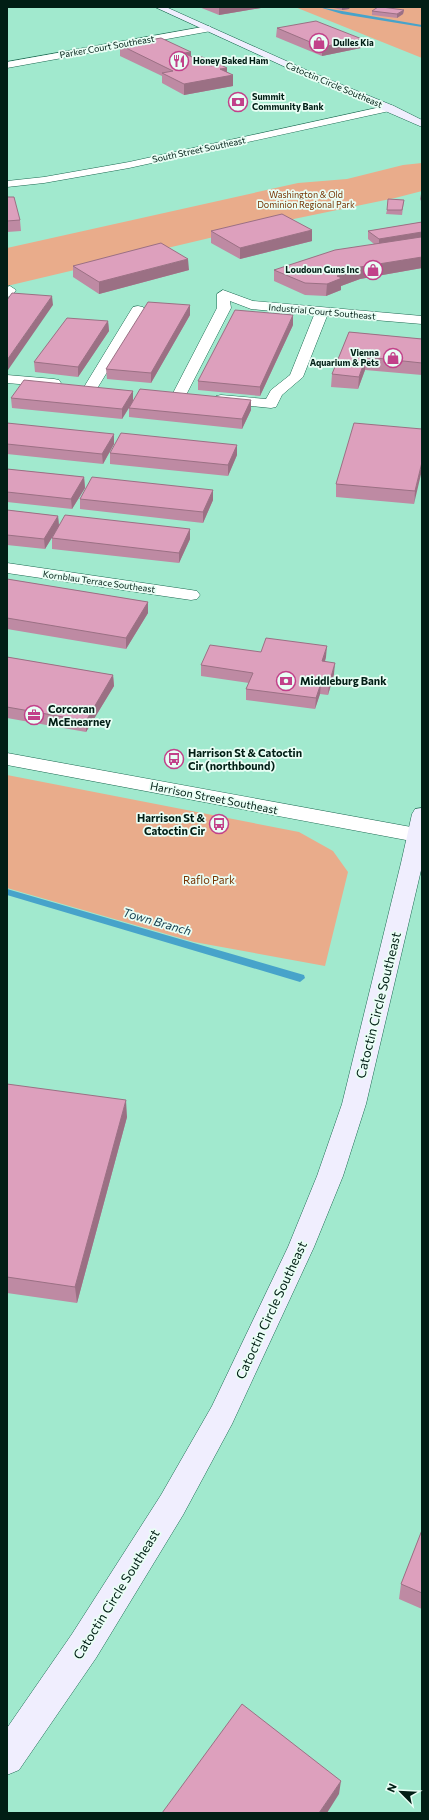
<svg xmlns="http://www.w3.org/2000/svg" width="429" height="1820" viewBox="0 0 429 1820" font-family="Commissioner,sans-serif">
	<rect width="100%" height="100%" fill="#a1e9ce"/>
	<path fill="#e9ac8b" d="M295,7H422V58Z
		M422,163V191L395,198L260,226L7,286V248L298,183L347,179L403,165Z
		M7,775L299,832L333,851L348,872L325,966L194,942L7,888Z"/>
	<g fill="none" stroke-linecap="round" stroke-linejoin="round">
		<path fill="#47a3ca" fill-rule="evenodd" d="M319,7L422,25V27L342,14Z
			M7,889L304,975L305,978L300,982L7,895Z"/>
		<defs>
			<path id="minor" d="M208,26L211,27V31L7,68V62Z
				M390,105L394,106L395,108L394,110L129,168L44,183L7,187V181L44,177L129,162Z
				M10,286L16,290L12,296L7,297V287Z
				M223,290L253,301L422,316V324L327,316L303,377L282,395L276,407L271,408L221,403L216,402L214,399L216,396L221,395L266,399L271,390L290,375L314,315L251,309L230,301L231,308L186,395L184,398H174L172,395L217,308V294Z
				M138,306L143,307L145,310L98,387L96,390H86L84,387L131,310L133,307Z
				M7,375L54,379L59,380L61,383L59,386L54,387L7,383Z
				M7,563L191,590L197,591L200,595L197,599L191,600L7,573Z"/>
			<path id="tertiary" d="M7,753L422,829V843L7,765Z"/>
			<path id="secondary" d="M155,7H166L313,73L394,106L422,120V127L307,77Z
				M422,808V866L366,1104L343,1176L314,1247L232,1424L183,1515L96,1658L19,1770L7,1775V1728L72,1634L161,1495L212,1406L288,1247L317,1176L342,1104L401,863L412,814L415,809Z"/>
		</defs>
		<use href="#minor" stroke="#1d6952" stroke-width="1"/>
		<use href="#tertiary" stroke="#1d6952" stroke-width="1"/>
		<use href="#secondary" stroke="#1d6952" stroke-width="1"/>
		<use href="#minor" fill="#fff" fill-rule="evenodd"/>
		<use href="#tertiary" fill="#fff" fill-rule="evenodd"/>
		<use href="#secondary" fill="#f0eefe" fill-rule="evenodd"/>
	</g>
	<path fill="#be8aa3" d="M199,7H261V8L219,15Z
		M330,7H350L349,9L342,10Z
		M404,10L403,14L397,18L372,15V11Z
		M277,28L361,48L322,56L276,37Z
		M120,45L191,57L194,58L211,61V65L227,68V72L233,86L184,95L162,83V76L120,56Z
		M421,194H422V203L420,199Z
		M7,197L20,220L21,231L7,232Z
		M404,200L402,215L386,214L387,210Z
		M422,222V268L360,279L341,286V290L326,296L305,295L274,281V270L374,244L368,239V231Z
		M312,230V241L240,259L211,243V231Z
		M73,266L189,270L99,294L73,277Z
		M190,305V315L151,383L107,379L106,369Z
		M108,321L109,331L78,377L35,372L34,362Z
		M293,325L260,396L198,390V381Z
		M349,332L422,339V375L365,370L358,389L331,387L332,374Z
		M133,391V401L251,400V410L242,429L129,417V408L122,419L12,408L11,398Z
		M7,423L114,444L103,464L7,454Z
		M422,429L414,504L336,497V484Z
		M237,445V455L228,476L110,464V453Z
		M7,469L84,477L85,488L72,509L7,502Z
		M80,499L213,500L203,523L80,509Z
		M7,510L58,516L59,526L45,549L7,545Z
		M190,529V539L179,563L52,549V538Z
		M7,579L148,602V613L126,649L7,629Z
		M261,652L326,657L325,662L334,674L328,695L320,694L315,709L246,700V689L249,683L201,676V665Z
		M7,657L113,675L114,686L86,732L7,718Z
		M7,1084L127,1117L77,1303L7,1293Z
		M422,1530V1609L399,1599L401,1584Z"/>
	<path fill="#9b7084" d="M219,7H261V8L219,15Z
		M342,7H350L349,9L342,10Z
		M404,10L403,14L397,18V14Z
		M362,39L361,48L322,56V47Z
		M191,52V62L184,53Z
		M211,61V71L204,62Z
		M227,68V76L233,75V86L184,95V84L220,69Z
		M312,230V241L240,259V248Z
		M422,232V241L379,248V239Z
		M422,257V268L360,279L341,286V290L326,296L327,284L337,276L360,267Z
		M188,259L189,270L99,294V282Z
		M52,296L53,305L8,370L7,360Z
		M190,305V315L151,383V373Z
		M293,315V325L260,396V387Z
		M108,321L109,331L78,377V367Z
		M366,357L365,370L358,389L359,377Z
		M133,391V401L122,419V409Z
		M251,400V410L242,429V419Z
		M114,434V444L103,464L102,454Z
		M237,445V455L228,476V465Z
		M422,462V470L414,504L415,491Z
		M84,477L85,488L72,509L71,499Z
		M213,490V500L203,523V512Z
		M58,516L59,526L45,549L44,539Z
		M190,529V539L179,563V553Z
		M148,602V613L126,649V638Z
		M327,646L326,657L321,672L322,661Z
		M335,663L334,674L328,695L329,684Z
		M113,675L114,686L86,732V721Z
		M321,683L320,694L315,709L316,698Z
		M126,1100L127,1117L77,1303L75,1287Z
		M341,1781L339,1794L327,1813H319Z"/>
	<path fill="#dda0bd" stroke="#9b7084" d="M378,7H382L404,10L397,14L372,11Z
		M316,21L362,39L322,47L277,28Z
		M161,38L191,52L184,53L194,58L202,57L211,61L204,62L211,66L219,64L227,68L220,69L233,75L184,84L162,73L173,71L120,45Z
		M7,197H14L20,220L7,221Z
		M388,199L404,200L402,210H387Z
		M282,214L312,230L240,248L211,231Z
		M422,222V232L379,239L368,231Z
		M421,237L422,238V257L360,267L337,276L342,278L327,284L305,283L274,270L335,250Z
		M161,243L188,259L99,282L73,266Z
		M12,293L52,296L7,360V300Z
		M148,302L190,305L151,373L106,369Z
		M235,310L293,315L260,387L198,381Z
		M67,318L108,321L78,367L34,362Z
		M349,332L422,339V363L366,357L359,377L332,374Z
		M24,380L133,391L122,409L11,398Z
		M140,389L251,400L242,419L129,408Z
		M7,423L114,434L102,454L7,444Z
		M354,423L422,429V462L415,491L336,484Z
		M121,433L237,445L228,465L110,453Z
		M7,469L84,477L71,499L7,492Z
		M92,477L213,490L203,512L80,499Z
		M7,510L58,516L44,539L7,535Z
		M65,515L190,529L179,553L52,538Z
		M7,579L148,602L126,638L7,618Z
		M266,638L327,646L322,661L335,663L329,684L321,683L316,698L246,689L253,673L201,665L210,645L261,652Z
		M7,657L113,675L86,721L7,707Z
		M7,1084L126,1100L75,1287L7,1277Z
		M422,1530V1593L401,1584Z
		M242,1704L341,1781L319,1813H162Z"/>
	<defs>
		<symbol id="shop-ring" viewBox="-11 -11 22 22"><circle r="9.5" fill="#e9fef5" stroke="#c2418a" stroke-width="1.5"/><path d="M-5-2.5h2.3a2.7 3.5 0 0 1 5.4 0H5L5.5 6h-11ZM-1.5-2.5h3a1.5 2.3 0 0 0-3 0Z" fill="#c2418a"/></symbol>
		<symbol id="restaurant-ring" viewBox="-11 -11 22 22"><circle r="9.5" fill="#e9fef5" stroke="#c2418a" stroke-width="1.5"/><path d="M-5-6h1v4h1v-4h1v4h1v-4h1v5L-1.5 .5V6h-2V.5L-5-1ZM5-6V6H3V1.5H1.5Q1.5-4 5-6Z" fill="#c2418a"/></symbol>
		<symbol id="bank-ring" viewBox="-11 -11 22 22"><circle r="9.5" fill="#e9fef5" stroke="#c2418a" stroke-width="1.5"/><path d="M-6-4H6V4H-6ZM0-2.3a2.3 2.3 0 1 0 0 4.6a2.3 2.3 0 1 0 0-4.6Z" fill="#c2418a"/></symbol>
		<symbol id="office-ring" viewBox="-11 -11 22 22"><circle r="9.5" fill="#e9fef5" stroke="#c2418a" stroke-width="1.5"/><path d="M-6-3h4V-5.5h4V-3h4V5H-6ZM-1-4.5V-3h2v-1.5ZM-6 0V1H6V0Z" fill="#c2418a"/></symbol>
		<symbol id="bus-ring" viewBox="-11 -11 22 22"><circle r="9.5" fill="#e9fef5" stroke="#c2418a" stroke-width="1.5"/><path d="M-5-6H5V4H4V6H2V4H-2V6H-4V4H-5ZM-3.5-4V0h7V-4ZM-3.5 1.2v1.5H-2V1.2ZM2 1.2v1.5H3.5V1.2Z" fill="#c2418a"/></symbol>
	</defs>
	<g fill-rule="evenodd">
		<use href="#shop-ring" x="308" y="32" width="22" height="22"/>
		<use href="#restaurant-ring" x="168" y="50" width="22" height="22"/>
		<use href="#bank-ring" x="227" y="91" width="22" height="22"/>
		<use href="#shop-ring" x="362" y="259" width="22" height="22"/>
		<use href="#shop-ring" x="382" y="347" width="22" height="22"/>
		<use href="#bank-ring" x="275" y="670" width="22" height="22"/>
		<use href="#office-ring" x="23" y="704" width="22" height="22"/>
		<use href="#bus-ring" x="163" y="748" width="22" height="22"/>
		<use href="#bus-ring" x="208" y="813" width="22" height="22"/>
	</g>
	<g text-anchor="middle" stroke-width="3.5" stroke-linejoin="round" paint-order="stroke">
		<g font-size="9" font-weight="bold" fill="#011e15" stroke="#e9fef5" text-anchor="start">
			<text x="333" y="46">Dulles Kia</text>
			<text x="193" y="64">Honey Baked Ham</text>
			<text x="252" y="100">Summit<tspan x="252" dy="10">Community Bank</tspan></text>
			<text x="359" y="273" text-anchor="end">Loudoun Guns Inc</text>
			<text x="379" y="356" text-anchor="end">Vienna<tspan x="379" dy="10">Aquarium &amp; Pets</tspan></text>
		</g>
		<g font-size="9" fill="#011e15" stroke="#e9fef5">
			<text transform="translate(107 47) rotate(-10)" y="3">Parker Court Southeast</text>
			<text transform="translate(334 85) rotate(23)" y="3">Catoctin Circle Southeast</text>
			<text transform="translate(199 150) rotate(-12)" y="3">South Street Southeast</text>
			<text transform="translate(322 312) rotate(5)" y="3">Industrial Court Southeast</text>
			<text transform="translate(99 582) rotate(8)" y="3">Kornblau Terrace Southeast</text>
		</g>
		<g font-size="9" fill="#753302" stroke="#e9fef5">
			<text x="306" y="198">Washington &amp; Old<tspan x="306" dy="10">Dominion Regional Park</tspan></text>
		</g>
		<g font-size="11" font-weight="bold" fill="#011e15" stroke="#e9fef5" text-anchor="start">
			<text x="300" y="685">Middleburg Bank</text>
			<text x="48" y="713">Corcoran<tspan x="48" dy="13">McEnearney</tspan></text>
			<text x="188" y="757">Harrison St &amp; Catoctin<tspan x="188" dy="13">Cir (northbound)</tspan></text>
			<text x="205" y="822" text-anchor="end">Harrison St &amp;<tspan x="205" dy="13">Catoctin Cir</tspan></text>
		</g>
		<g font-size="11" fill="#011e15" stroke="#e9fef5">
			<text transform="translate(214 798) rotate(11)" y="4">Harrison Street Southeast</text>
		</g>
		<g font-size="11" fill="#753302" stroke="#e9fef5">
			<text x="209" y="884">Raflo Park</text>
		</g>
		<g font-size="12" font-style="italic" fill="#153d4e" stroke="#e9fef5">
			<text transform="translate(157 922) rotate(16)" y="4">Town Branch</text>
		</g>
		<g font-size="13" fill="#011e15" stroke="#e9fef5">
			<text transform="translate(378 1005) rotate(-76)" y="5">Catoctin Circle Southeast</text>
			<text transform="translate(271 1310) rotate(-65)" y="5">Catoctin Circle Southeast</text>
			<text transform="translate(116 1594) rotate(-58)" y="5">Catoctin Circle Southeast</text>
		</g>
	</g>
	<rect width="429" height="1820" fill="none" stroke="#011e15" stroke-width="16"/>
	<g transform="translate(401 1792) rotate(294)" stroke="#e9fef5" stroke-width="3" paint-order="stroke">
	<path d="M0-3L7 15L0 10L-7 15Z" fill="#011e15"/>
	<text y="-6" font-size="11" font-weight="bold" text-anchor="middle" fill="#011e15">N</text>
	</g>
</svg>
